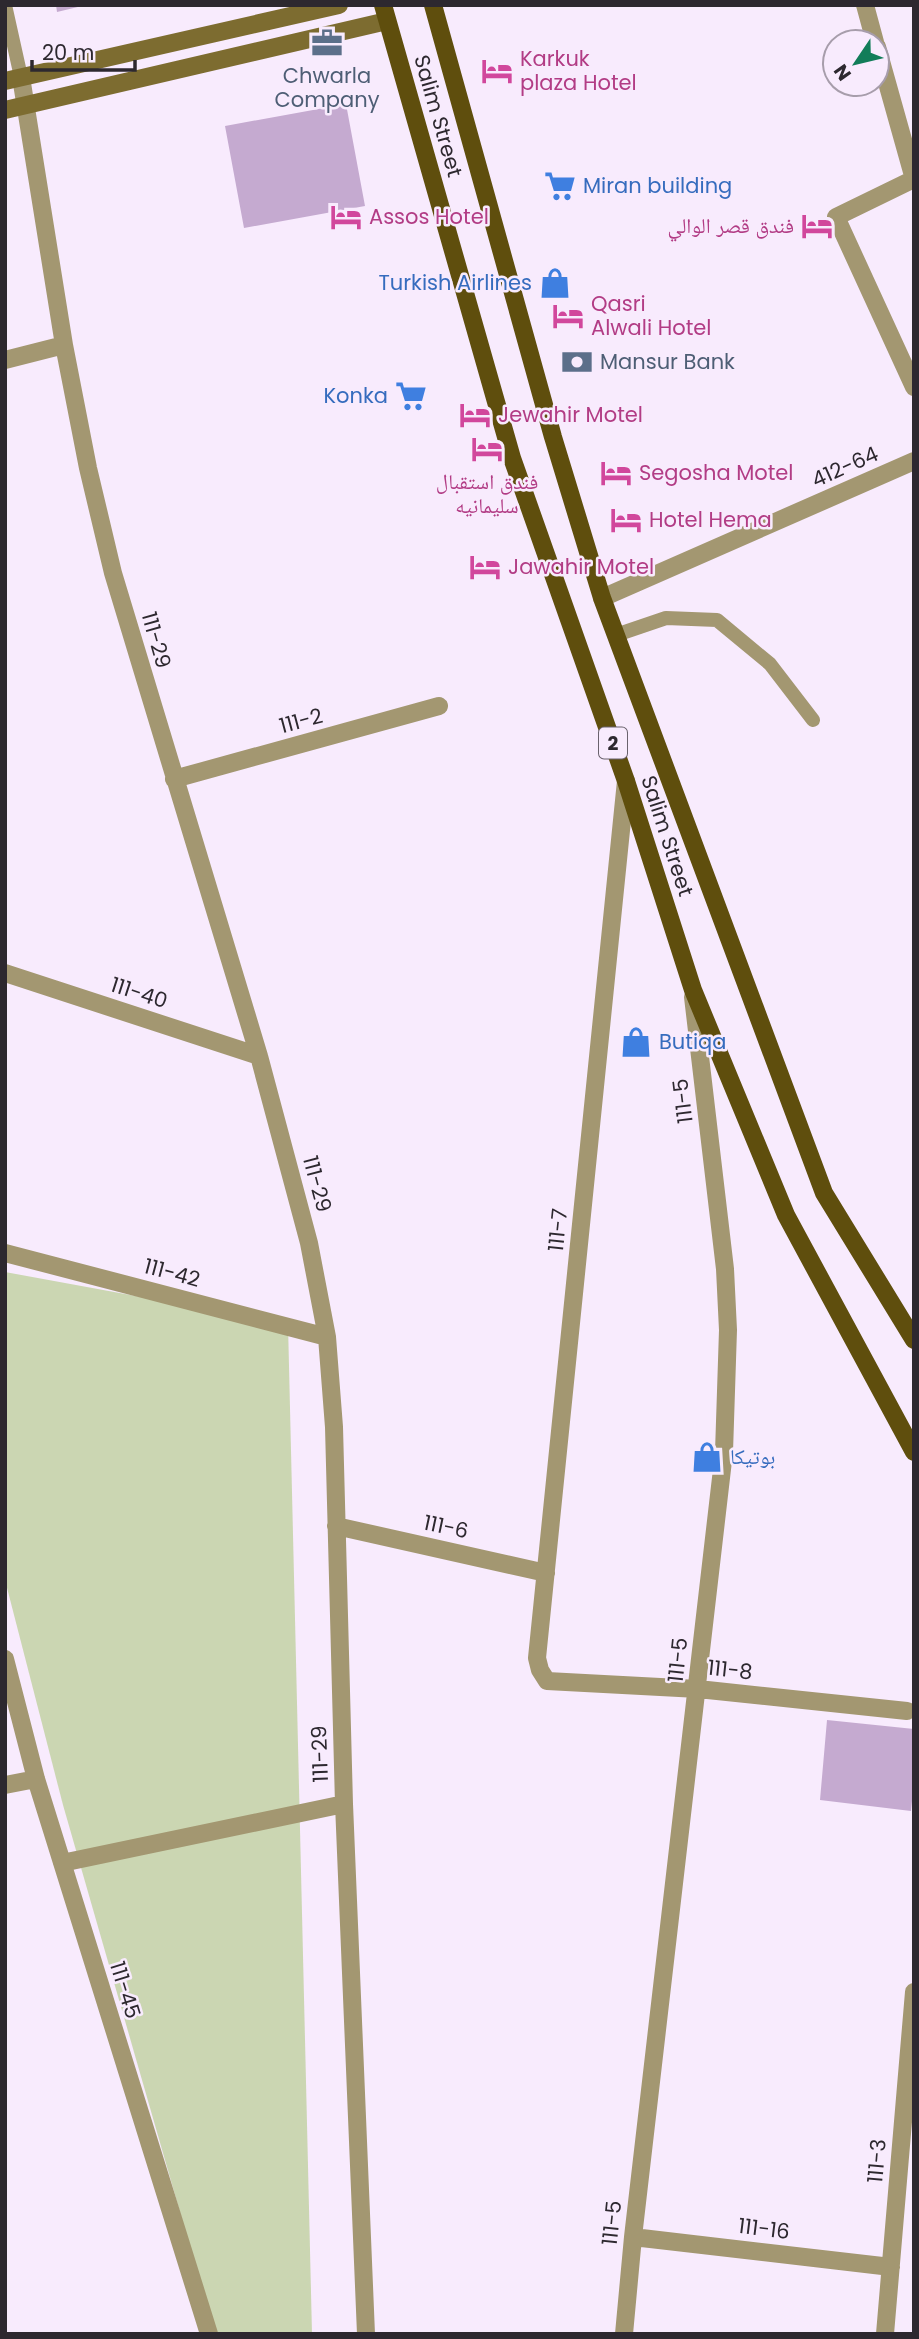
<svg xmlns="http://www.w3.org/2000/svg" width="919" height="2339" viewBox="0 0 919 2339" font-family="Poppins,'Noto Naskh Arabic',sans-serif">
	<rect width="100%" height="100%" fill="#f8ebfd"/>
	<path fill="#cbd6b2" d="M5,1272L288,1324L312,2334H215L63,1805L5,1580Z"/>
	<path fill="#c5aad0" d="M56,5H82V6L57,12Z
		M346,104L365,206L244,228L225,126Z
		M827,1720L914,1729V1781L911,1811L820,1800Z"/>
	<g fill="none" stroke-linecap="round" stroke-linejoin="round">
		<path stroke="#a39771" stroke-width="14" d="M5,5L21,77
			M616,635L666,618L717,620L770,664L813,720"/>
		<path stroke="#a39771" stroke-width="18" d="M865,5L875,42
			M877,47L914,179
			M21,77L64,345L88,468L113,573L259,1056L309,1243L327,1337L334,1427L344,1804L366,2334
			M914,179L836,217L914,387
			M5,360L64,345
			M602,598L914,461
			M174,779L439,706
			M626,781L537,1658L540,1670L547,1681L698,1689L907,1711
			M5,973L259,1056
			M5,1253L327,1337
			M336,1526L546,1573
			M5,1659L36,1779L209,2334
			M5,1785L36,1779
			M62,1863L344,1804
			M633,2237L891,2267
			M624,2334L633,2237L724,1452L728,1330L725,1269L693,997
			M885,2334L914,1992"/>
		<path stroke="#7d6c30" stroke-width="18" d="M5,81L339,5
			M5,110L387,21"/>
		<path stroke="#5f4e0d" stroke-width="18" d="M383,5L512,458L626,781L693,990L786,1215L914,1452
			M433,5L553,437L602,598L824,1193L914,1340"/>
	</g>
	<defs>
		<symbol id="office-bare" viewBox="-9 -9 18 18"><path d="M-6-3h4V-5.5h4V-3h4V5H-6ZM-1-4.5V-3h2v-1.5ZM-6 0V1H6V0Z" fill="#5c6f8a" stroke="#f8ebfd" stroke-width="2.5" paint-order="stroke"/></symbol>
		<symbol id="hotel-bare" viewBox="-9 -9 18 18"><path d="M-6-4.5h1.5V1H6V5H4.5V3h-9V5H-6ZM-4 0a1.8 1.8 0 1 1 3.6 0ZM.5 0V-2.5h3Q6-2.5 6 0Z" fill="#d1479c" stroke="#f8ebfd" stroke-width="2.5" paint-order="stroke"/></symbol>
		<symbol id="supermarket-bare" viewBox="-9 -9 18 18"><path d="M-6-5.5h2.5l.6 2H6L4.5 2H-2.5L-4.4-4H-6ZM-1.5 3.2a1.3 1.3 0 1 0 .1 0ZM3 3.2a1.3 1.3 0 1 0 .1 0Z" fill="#3f7fe0" stroke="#f8ebfd" stroke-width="2.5" paint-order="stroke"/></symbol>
		<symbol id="shop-bare" viewBox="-9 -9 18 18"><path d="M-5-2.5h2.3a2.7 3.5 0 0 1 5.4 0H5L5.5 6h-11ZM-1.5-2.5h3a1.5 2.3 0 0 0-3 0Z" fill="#3f7fe0" stroke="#f8ebfd" stroke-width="2.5" paint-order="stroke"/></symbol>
		<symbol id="bank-bare" viewBox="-9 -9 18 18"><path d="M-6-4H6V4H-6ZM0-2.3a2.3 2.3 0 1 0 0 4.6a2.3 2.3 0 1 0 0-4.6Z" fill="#5c6f8a" stroke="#f8ebfd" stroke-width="2.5" paint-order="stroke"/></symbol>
	</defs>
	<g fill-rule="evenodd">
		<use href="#office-bare" x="305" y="21" width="44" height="44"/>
		<use href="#hotel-bare" x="475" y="49" width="44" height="44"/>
		<use href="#supermarket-bare" x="538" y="164" width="44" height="44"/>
		<use href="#hotel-bare" x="324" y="195" width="44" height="44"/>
		<use href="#hotel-bare" x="795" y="204" width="44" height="44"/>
		<use href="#shop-bare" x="533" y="261" width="44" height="44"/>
		<use href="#hotel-bare" x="546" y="294" width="44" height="44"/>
		<use href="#bank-bare" x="555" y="340" width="44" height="44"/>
		<use href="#supermarket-bare" x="389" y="374" width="44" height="44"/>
		<use href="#hotel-bare" x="453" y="393" width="44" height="44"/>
		<use href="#hotel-bare" x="465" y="427" width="44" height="44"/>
		<use href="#hotel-bare" x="594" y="451" width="44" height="44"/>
		<use href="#hotel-bare" x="604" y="498" width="44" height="44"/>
		<use href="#hotel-bare" x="463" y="545" width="44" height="44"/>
		<use href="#shop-bare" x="614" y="1020" width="44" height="44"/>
		<use href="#shop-bare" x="685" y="1435" width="44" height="44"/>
	</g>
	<g text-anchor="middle" stroke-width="5" stroke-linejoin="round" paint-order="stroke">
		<rect fill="#f8ebfd" stroke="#6a626d" stroke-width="2" x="599" y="727.5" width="28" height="31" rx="5"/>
		<g font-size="19" font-weight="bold" fill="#2d282f">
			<text x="613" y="750">2</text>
		</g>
		<g font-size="21" fill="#b23c85" stroke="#f8ebfd" text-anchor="start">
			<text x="520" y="66">Karkuk<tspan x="520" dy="24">plaza Hotel</tspan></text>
			<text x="369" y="224">Assos Hotel</text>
			<text x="794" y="233" text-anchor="end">فندق قصر الوالي</text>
			<text x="591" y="311">Qasri<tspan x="591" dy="24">Alwali Hotel</tspan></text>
			<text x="498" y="422">Jewahir Motel</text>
			<text x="639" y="480">Segosha Motel</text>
			<text x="487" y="489" text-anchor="middle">فندق استقبال<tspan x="487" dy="24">سليمانيه</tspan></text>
			<text x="649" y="527">Hotel Hema</text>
			<text x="508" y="574">Jawahir Motel</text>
		</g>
		<g font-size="21" fill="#4e5e75" stroke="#f8ebfd">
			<text x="327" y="83">Chwarla<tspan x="327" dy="24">Company</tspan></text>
			<text x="600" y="369" text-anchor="start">Mansur Bank</text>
		</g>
		<g font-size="21" fill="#2d282f" stroke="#f8ebfd">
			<text transform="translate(438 116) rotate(74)" y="7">Salim Street</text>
			<text transform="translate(845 467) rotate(-24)" y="7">412-64</text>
			<text transform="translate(156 640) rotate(74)" y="7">111-29</text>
			<text transform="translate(301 721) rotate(-15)" y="7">111-2</text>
			<text transform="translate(667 836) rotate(72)" y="7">Salim Street</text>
			<text transform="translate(139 993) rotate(18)" y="7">111-40</text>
			<text transform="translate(683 1101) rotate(-97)" y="7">111-5</text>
			<text transform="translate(317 1184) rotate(75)" y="7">111-29</text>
			<text transform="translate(558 1230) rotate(-84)" y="7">111-7</text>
			<text transform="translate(172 1273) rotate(15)" y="7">111-42</text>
			<text transform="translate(446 1527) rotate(12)" y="7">111-6</text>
			<text transform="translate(678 1660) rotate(-84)" y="7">111-5</text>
			<text transform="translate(730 1670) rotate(6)" y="7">111-8</text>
			<text transform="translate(320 1754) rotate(-92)" y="7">111-29</text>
			<text transform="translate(125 1990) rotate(73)" y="7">111-45</text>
			<text transform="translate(877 2161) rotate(-85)" y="7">111-3</text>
			<text transform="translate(612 2223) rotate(-84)" y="7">111-5</text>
			<text transform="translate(764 2229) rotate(7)" y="7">111-16</text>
		</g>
		<g font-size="21" fill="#366cbe" stroke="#f8ebfd" text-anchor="start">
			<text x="583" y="193">Miran building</text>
			<text x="532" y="290" text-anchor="end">Turkish Airlines</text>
			<text x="388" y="403" text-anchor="end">Konka</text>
			<text x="659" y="1049">Butiqa</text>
			<text x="730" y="1464">بوتيكا</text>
		</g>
	</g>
	<rect width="919" height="2339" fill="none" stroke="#2d282f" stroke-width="14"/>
	<g transform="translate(856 63) rotate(235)"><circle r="33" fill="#f8ebfd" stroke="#a79dab" stroke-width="2"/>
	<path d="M0-5L12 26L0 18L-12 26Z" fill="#127d59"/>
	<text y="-10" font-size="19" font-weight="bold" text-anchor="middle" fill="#2d282f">N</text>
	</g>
	<path d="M32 60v10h103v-10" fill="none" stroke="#2d282f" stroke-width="3.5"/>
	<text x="42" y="60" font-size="21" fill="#2d282f" stroke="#f8ebfd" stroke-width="5" paint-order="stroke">20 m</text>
</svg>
